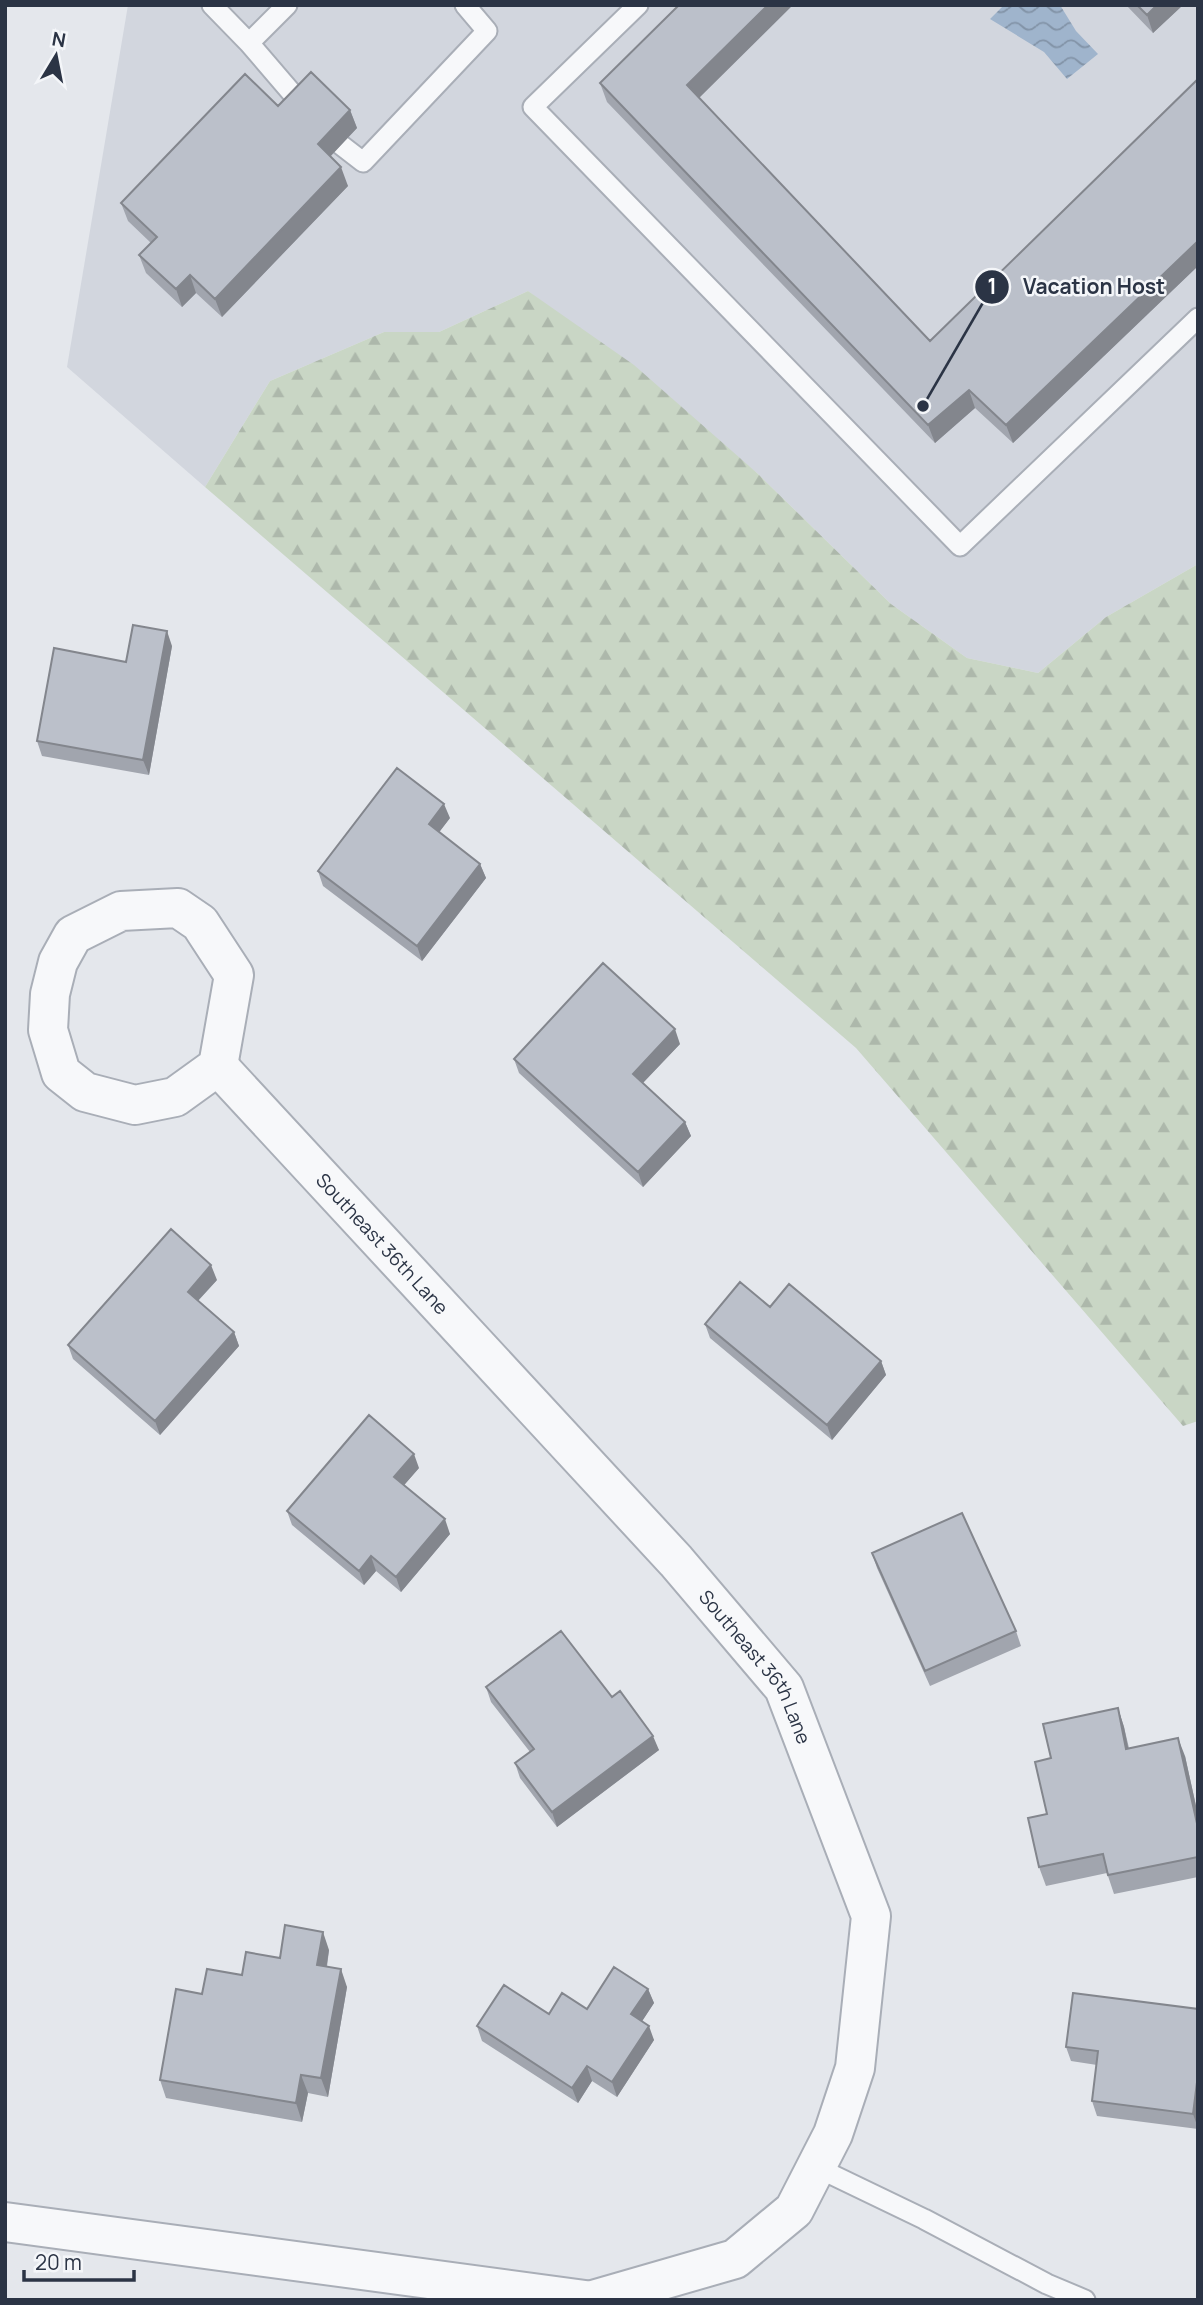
<svg xmlns="http://www.w3.org/2000/svg" width="1203" height="2305" viewBox="0 0 1203 2305" font-family="Manrope,sans-serif">
	<defs>
		<pattern id="forest-firs" width="22" height="20" patternUnits="userSpaceOnUse" patternTransform="scale(1.75)"><rect width="22" height="20" fill="#c9d6c5"/><path d="M5 1l3.5 6h-7zM16 11l3.5 6h-7z" fill="#adb8ab"/></pattern>
		<pattern id="water-waves" width="16" height="10" patternUnits="userSpaceOnUse" patternTransform="scale(1.75)"><rect width="16" height="10" fill="#9fb4cc"/><path d="M0 5q4-4 8 0t8 0" fill="none" stroke="#8293a7"/></pattern>
	</defs>
	<rect width="100%" height="100%" fill="#e4e7ec"/>
	<path fill="#d2d6de" d="M128,5H1198V564L1106,617L1038,673L967,658L891,604L757,473L528,291L439,332H384L270,381L205,487L67,367Z"/>
	<path fill="url(#forest-firs)" d="M528,291L634,365L757,473L891,604L967,658L1038,673L1106,617L1198,564V1421L1183,1426L856,1048L205,487L270,381L384,332H439Z"/>
	<path fill="url(#water-waves)" d="M1004,5H1060L1076,31L1098,54L1067,79L1044,52L990,19Z"/>
	<g fill="none" stroke-linecap="round" stroke-linejoin="round">
		<defs>
			<path id="service" d="M212,5L249,43L303,106
				M638,5L533,107L960,546L1198,318
				M249,43L287,5
				M341,145L363,162L487,31L465,5
				M816,2167L924,2219L1047,2284L1085,2300"/>
			<g id="minor">
				<path d="M178,908L200,923L234,975L218,1066L175,1097L135,1105L85,1092L61,1073L48,1030L50,994L58,962L73,935L121,911Z"/>
				<path id="s1" d="M218,1066L676,1561L784,1688L871,1916L855,2068L833,2134L794,2210L735,2259L593,2300"/>
				<path d="M5,2222L585,2300"/>
			</g>
		</defs>
		<use href="#service" stroke="#a9aeb7" stroke-width="23"/>
		<use href="#minor" stroke="#a9aeb7" stroke-width="42"/>
		<use href="#service" stroke="#f7f8fa" stroke-width="19"/>
		<use href="#minor" stroke="#f7f8fa" stroke-width="38"/>
	</g>
	<path fill="#a1a5ae" d="M1126,5H1183L1153,33Z
		M1198,79V266L1013,443L975,408L935,443L607,102L600,83L699,98L930,341Z
		M278,106L350,110L357,128L330,157L348,186L222,317L196,293L182,307L146,273L139,255L151,243L128,221L121,203Z
		M172,646L149,775L42,756L37,741L126,662Z
		M450,818L439,832L480,864L486,878L422,961L323,886L318,871Z
		M680,1044L643,1083L685,1122L691,1136L643,1187L519,1073L514,1059Z
		M217,1280L198,1301L234,1332L239,1346L160,1435L73,1359L68,1345Z
		M770,1307L881,1361L886,1375L832,1440L710,1338L705,1324Z
		M419,1468L404,1485L450,1534L401,1592L376,1571L364,1585L292,1525L287,1511Z
		M872,1553L1016,1631L1021,1646L930,1686L877,1568Z
		M486,1687L612,1697L659,1750L557,1827L520,1778L515,1763L530,1752L491,1702Z
		M1118,1708L1124,1727L1129,1748L1185,1756L1198,1815V1877L1114,1894L1107,1873L1046,1886L1039,1867L1047,1814L1051,1758Z
		M329,1950L327,1967L347,1987L328,2097L308,2093L302,2122L166,2098L160,2080L202,1994L280,1958Z
		M648,1989L654,2003L642,2021L654,2040L617,2097L592,2081L578,2103L482,2041L477,2026L587,2009Z
		M1198,2009V2129L1097,2116L1092,2101L1097,2065L1071,2061L1066,2047Z"/>
	<path fill="#83868d" d="M768,5H793L694,103L687,85Z
		M1157,5H1183L1153,33L1147,15Z
		M350,110L357,128L324,163L318,144Z
		M341,167L348,186L222,317L215,299Z
		M1198,241V266L1013,443L1006,425Z
		M190,275L196,293L182,307L176,289Z
		M969,390L975,408L935,443L928,425Z
		M167,631L172,646L149,775L143,760Z
		M444,804L450,818L434,839L429,824Z
		M480,864L486,878L422,961L417,946Z
		M675,1029L680,1044L638,1088L633,1074Z
		M685,1122L691,1136L643,1187L638,1172Z
		M211,1265L217,1280L193,1306L188,1292Z
		M234,1332L239,1346L160,1435L155,1421Z
		M881,1361L886,1375L832,1440L827,1425Z
		M414,1454L419,1468L399,1491L394,1477Z
		M445,1519L450,1534L401,1592L396,1577Z
		M371,1556L376,1571L364,1585L359,1571Z
		M1118,1708L1124,1727L1132,1767L1126,1749Z
		M653,1736L659,1750L557,1827L552,1812Z
		M1178,1738L1185,1756L1198,1815V1828Z
		M323,1932L329,1950L324,1983L317,1965Z
		M341,1969L347,1987L328,2097L321,2078Z
		M648,1989L654,2003L637,2029L631,2014Z
		M649,2026L654,2040L617,2097L612,2082Z
		M587,2066L592,2081L578,2103L572,2088Z
		M1198,2074V2128L1193,2114Z
		M301,2075L308,2093L302,2122L296,2103Z"/>
	<path fill="#bbc0ca" stroke="#83868d" stroke-width="2" d="M679,5H768L687,85L930,341L1198,79V241L1006,425L969,390L928,425L600,83Z
		M1137,5H1157L1147,15Z
		M311,72L350,110L318,144L341,167L215,299L190,275L176,289L139,255L157,237L121,203L245,74L278,106Z
		M133,625L167,631L143,760L37,741L54,648L126,662Z
		M397,768L444,804L429,824L480,864L417,946L318,871Z
		M603,963L675,1029L633,1074L685,1122L638,1172L514,1059Z
		M171,1229L211,1265L188,1292L234,1332L155,1421L68,1345Z
		M740,1282L770,1307L789,1284L881,1361L827,1425L705,1324Z
		M369,1415L414,1454L394,1477L445,1519L396,1577L371,1556L359,1571L287,1511Z
		M962,1513L1016,1631L925,1671L872,1553Z
		M561,1631L612,1697L620,1691L653,1736L552,1812L515,1763L534,1749L486,1687Z
		M1118,1708L1126,1749L1178,1738L1198,1828V1857L1108,1875L1103,1854L1039,1867L1028,1818L1047,1814L1035,1762L1051,1758L1043,1724Z
		M285,1925L323,1932L317,1965L341,1969L321,2078L301,2075L296,2103L160,2080L176,1989L202,1994L207,1969L242,1975L246,1952L280,1958Z
		M614,1967L648,1989L631,2014L649,2026L612,2082L587,2066L572,2088L477,2026L504,1985L549,2014L562,1993L587,2009Z
		M1073,1993L1198,2009V2074L1193,2114L1092,2101L1098,2051L1066,2047Z"/>
	<g text-anchor="middle" stroke-width="5" stroke-linejoin="round" paint-order="stroke">
		<g font-size="19" fill="#2b3445" stroke="#f4f6f9">
			<text dy="7" stroke="none"><textPath href="#s1" startOffset="242">Southeast 36th Lane</textPath></text>
			<text dy="7" stroke="none"><textPath href="#s1" startOffset="808">Southeast 36th Lane</textPath></text>
		</g>
	</g>
	<path fill="none" stroke="#2b3445" stroke-width="2.5" d="M923 406L992 287"/>
	<g fill="#2b3445" stroke="#f4f6f9" stroke-width="2.5">
		<circle cx="923" cy="406" r="7"/>
		<circle cx="992" cy="287" r="18"/>
	</g>
	<g font-size="21" text-anchor="middle" font-weight="bold" fill="#fff">
		<text x="992" y="294">1</text>
	</g>
	<g font-size="21" text-anchor="middle" font-weight="bold" fill="#2b3445" stroke="#f4f6f9" stroke-width="5" stroke-linejoin="round" paint-order="stroke">
		<text x="1094" y="294">Vacation Host</text>
	</g>
	<rect width="1203" height="2305" fill="none" stroke="#2b3445" stroke-width="14"/>
	<g transform="translate(56 56) rotate(10)" stroke="#f4f6f9" stroke-width="5" paint-order="stroke">
	<path d="M0-5L12 26L0 18L-12 26Z" fill="#2b3445"/>
	<text y="-10" font-size="19" font-weight="bold" text-anchor="middle" fill="#2b3445">N</text>
	</g>
	<path d="M24 2270v10h110v-10" fill="none" stroke="#2b3445" stroke-width="3.5"/>
	<text x="35" y="2270" font-size="21" fill="#2b3445" stroke="#f4f6f9" stroke-width="5" paint-order="stroke">20 m</text>
</svg>
